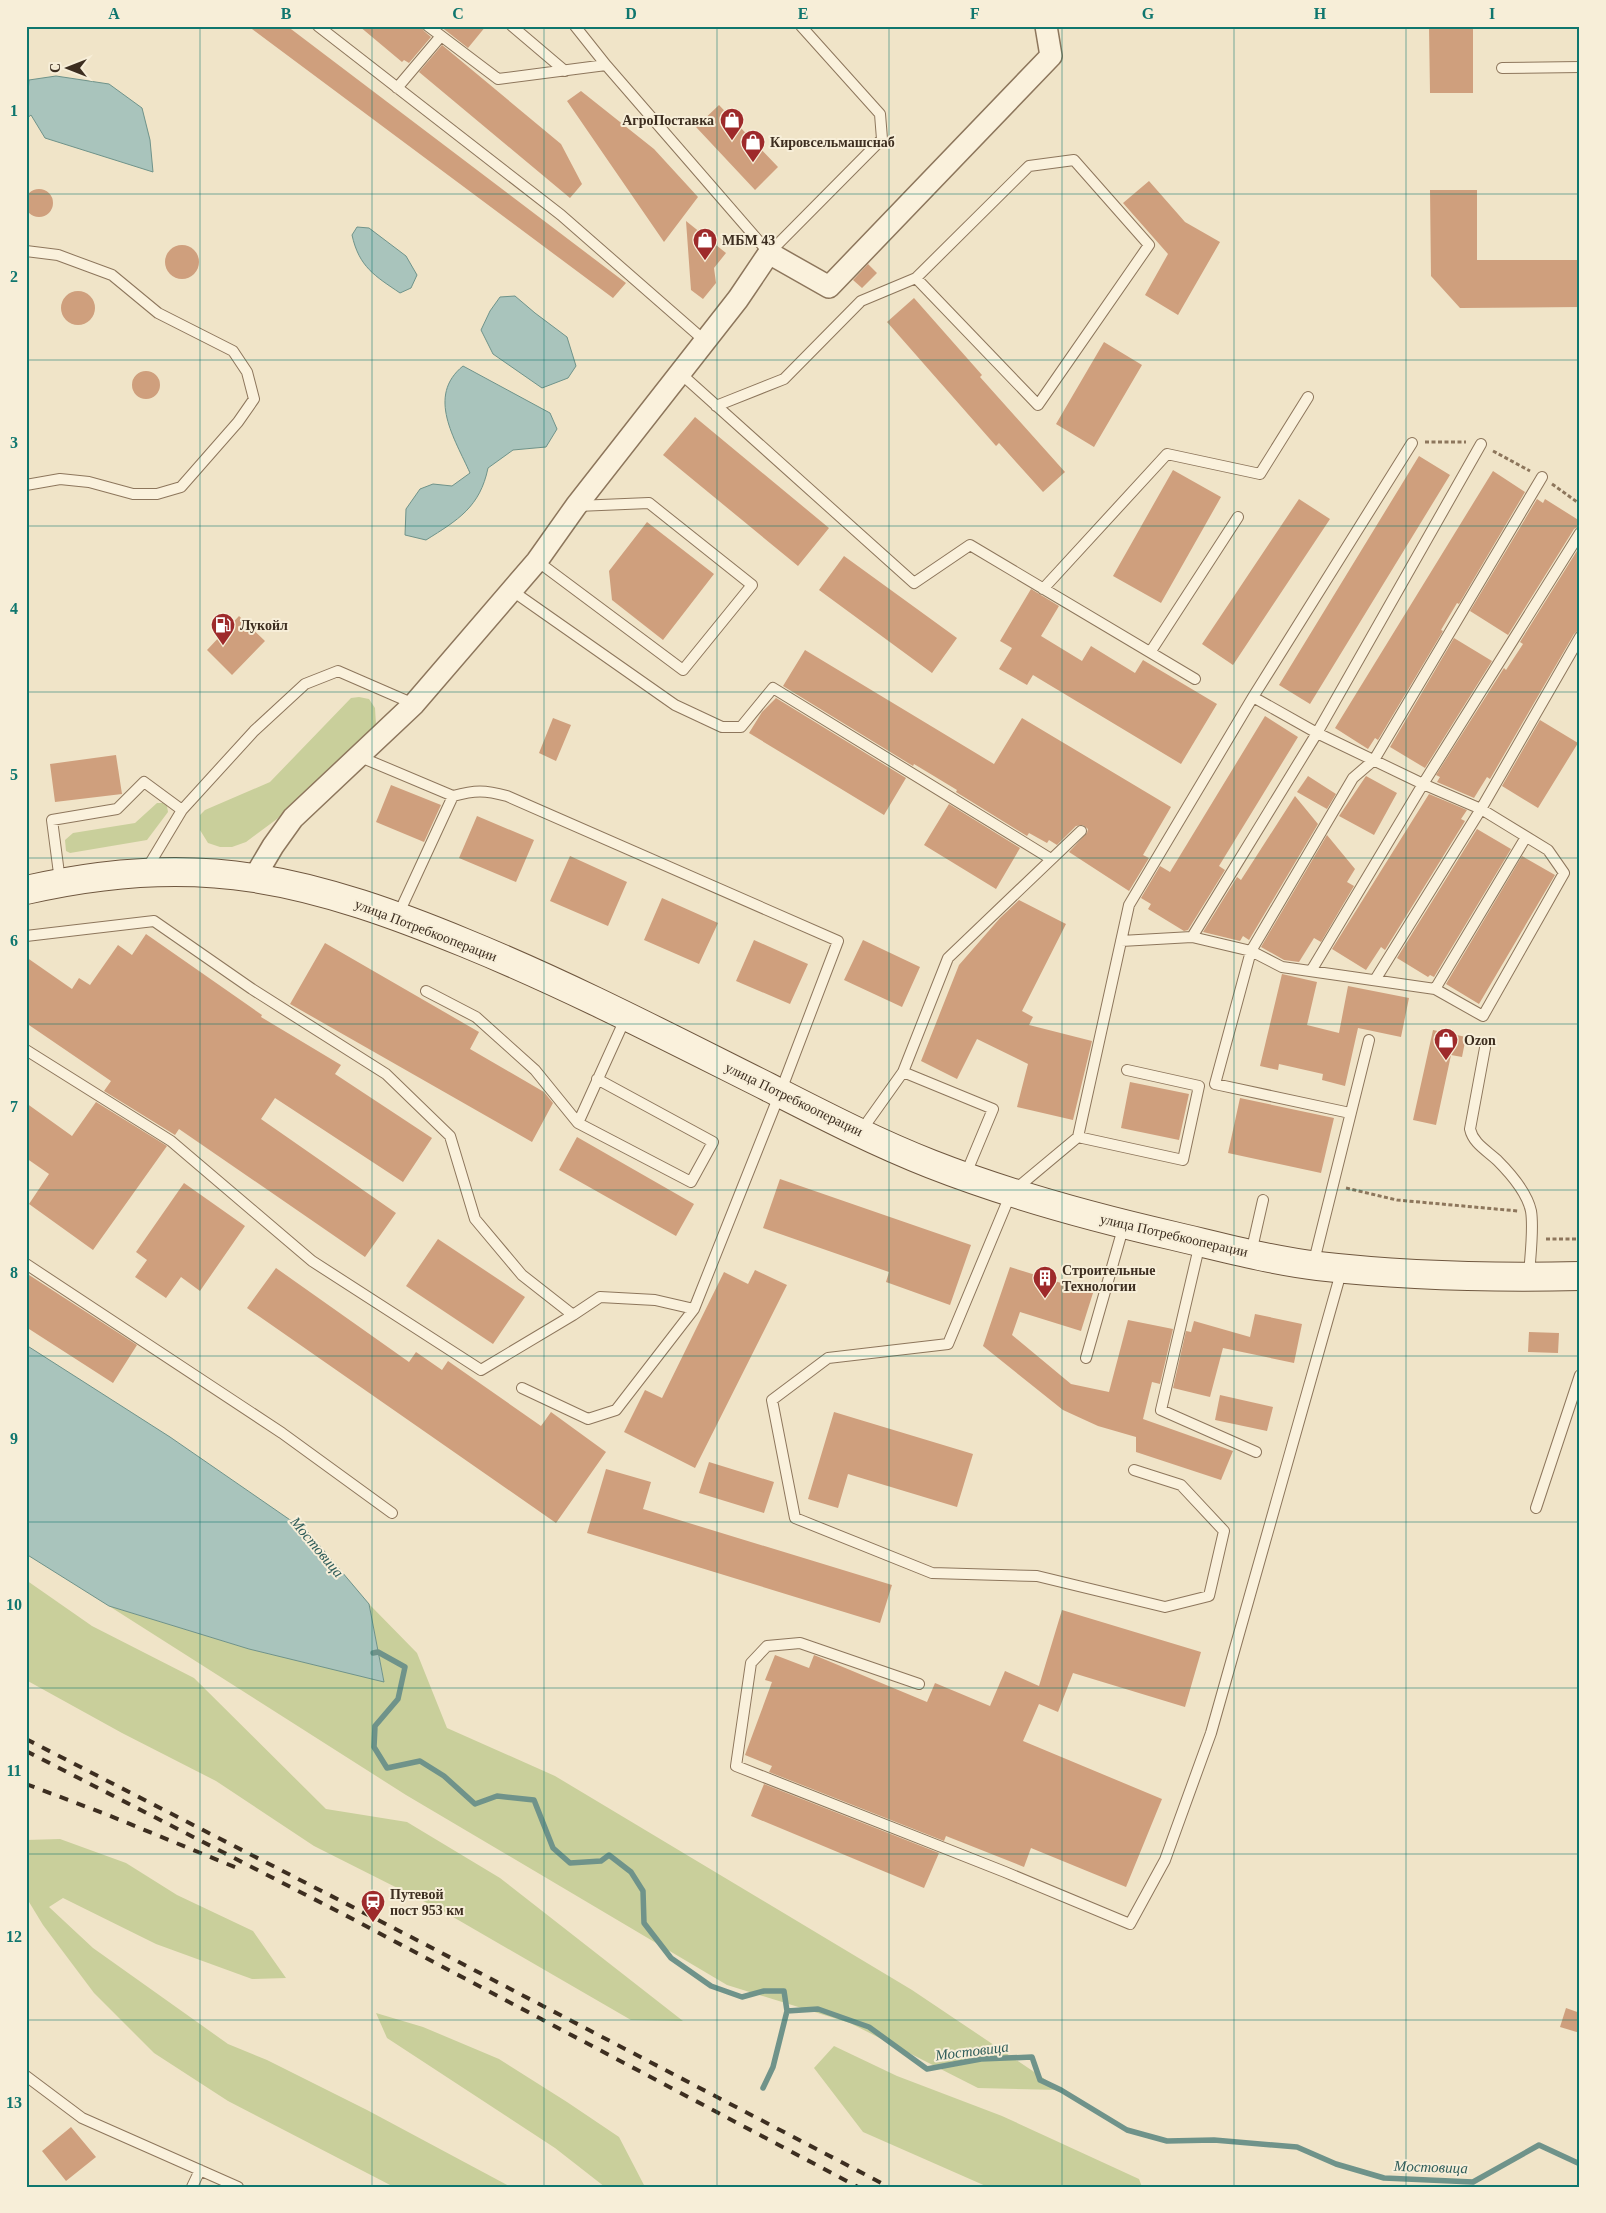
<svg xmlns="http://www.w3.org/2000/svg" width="1606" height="2213" viewBox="0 0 1606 2213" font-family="Georgia,serif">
	<rect width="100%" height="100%" fill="#f0e4c8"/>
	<path fill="#c9cf9b" d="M359,697L369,699L375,708L376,725L277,819L246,842L232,847H220L208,843L200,830V815L205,810L270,782L351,698Z
		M157,803H163L167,806L168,812L147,840L70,853L66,851L65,840L73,833L135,823Z
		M26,1580L92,1626L194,1678L326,1809L407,1822L500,1878L683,2021L631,2020L441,1910L314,1846L216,1781L122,1733L26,1680Z
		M369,1604L417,1653L447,1728L555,1776L912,1990L1061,2090L978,2088L850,2023L727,1985L406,1795L109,1606L249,1649L384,1681Z
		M60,1839L126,1863L177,1895L253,1931L286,1978L252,1979L156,1944L63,1898L49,1907L93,1948L228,2044L267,2060L367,2110L511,2187H394L228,2101L154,2053L94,1993L43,1925L26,1897V1840Z
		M376,2013L423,2027L499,2059L567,2102L619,2137L645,2187H605L555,2148L387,2038Z
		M834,2046L897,2076L1002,2116L1139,2179L1142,2187H988L863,2132L814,2068Z"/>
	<path fill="#a9c4bc" stroke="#6f938a" d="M56,76L109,84L142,108L150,140L153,172L45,138L31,115L26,119L29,80Z
		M357,227L369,228L406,256L417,275L411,288L400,293C375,276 359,267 352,235Z
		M515,296L535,313L567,337L576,366L568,378L542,388L493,354L481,330L490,311L500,297Z
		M463,366L550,413L557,429L546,447L513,450L488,468C480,507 458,520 426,540L405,535L406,509L420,489L433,484L452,486L470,473C455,439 426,396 463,366Z
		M26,1345L170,1437L309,1533L369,1604L384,1682L249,1649L109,1606L26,1554Z"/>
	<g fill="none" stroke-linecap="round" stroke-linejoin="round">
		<path stroke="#6f938a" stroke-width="5.5" d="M373,1653L378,1652L405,1667L398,1699L375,1726L374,1747L387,1768L420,1761L444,1776L475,1804L497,1796L534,1800L553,1848L570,1863L601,1861L609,1855L631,1872L643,1891L644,1923L671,1958L711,1986L742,1997L764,1991H784L787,2011L818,2009L869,2027L927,2069L981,2059L1032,2057L1040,2080L1061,2090L1127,2130L1167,2141L1214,2140L1297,2147L1336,2164L1384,2178L1473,2182L1539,2145L1580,2164
			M763,2088L773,2067L787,2011"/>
	</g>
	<path fill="#cf9f7d" d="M248,26H287L626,283L613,298Z
		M359,26H421L424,31L431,37L409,63L404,60L402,62Z
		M440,26H486L468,48Z
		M1429,26H1473V93H1430Z
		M442,45L561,144L582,184L570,198L419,72Z
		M581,91L654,149L698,197L664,242L567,101Z
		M719,105L778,167L755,190L696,127Z
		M1149,181L1185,222L1220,242L1178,315L1145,295L1168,254L1123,203Z
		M25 203a14 14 0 1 1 28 0a14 14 0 1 1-28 0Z
		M1430,190H1477V260H1580V307L1460,308L1431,276Z
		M686,221L726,253L714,268L716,283L703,299L691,290Z
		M165 262a17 17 0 1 1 34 0a17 17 0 1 1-34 0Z
		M868,264L877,273L862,288L853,280Z
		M61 308a17 17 0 1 1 34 0a17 17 0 1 1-34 0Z
		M914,298L982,375L980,377L1065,472L1043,492L999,443L996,446L887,322Z
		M1104,342L1142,365L1094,447L1056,424Z
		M132 385a14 14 0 1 1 28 0a14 14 0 1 1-28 0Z
		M695,417L829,528L798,566L663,455Z
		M1419,456L1450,475L1310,704L1279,685Z
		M1173,470L1221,497L1161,603L1113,576Z
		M1493,471L1525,492L1459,604L1457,603L1441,630L1443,631L1378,740L1375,738L1368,749L1335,728Z
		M1299,499L1330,519L1233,665L1202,644Z
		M1537,499L1543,503L1545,499L1580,521V526L1574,529L1508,635L1470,611Z
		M647,522L714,574L663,640L612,600L609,571Z
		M1580,546V629L1574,634L1490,779L1487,777L1474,798L1437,782L1440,777L1436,775L1504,668L1506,670L1523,644L1520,642Z
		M844,556L957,638L932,673L819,590Z
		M1031,589L1059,606L1041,636L1082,661L1091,646L1135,673L1143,660L1217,704L1181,764L1033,675L1027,685L999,669L1012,648L1000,641Z
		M239,616L265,641L232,675L207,650Z
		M1454,638L1492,661L1425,768L1390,747Z
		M805,650L994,764L1022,718L1171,807L1143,855L1149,858L1129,891L1069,852L1087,833L1088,829L1083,825L1076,826L1057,845L1049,840L1047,843L1029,833L1027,836L956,792L957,790L914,764L913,766L783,686Z
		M776,698L906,778L884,815L749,733L762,712Z
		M1265,716L1298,737L1219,866L1225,870L1188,930L1184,931L1148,909L1151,904L1141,898L1160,866L1170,872Z
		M553,718L571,725L556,761L539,753Z
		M1540,720L1578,743L1538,808L1502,786Z
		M116,755L122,794L55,802L50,764Z
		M1308,776L1336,794L1327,809L1297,792Z
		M1366,776L1397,793L1374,835L1339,816Z
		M391,785L441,805L424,842L376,822Z
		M1429,794L1467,810L1461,819L1465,821L1385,950L1381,947L1366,970L1332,949Z
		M1295,796L1318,824L1249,940L1243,936L1240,941L1203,932L1237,877L1241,880Z
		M949,804L1020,848L996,889L924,845Z
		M477,816L534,840L516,882L459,858Z
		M1477,829L1511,849L1434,977L1430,975L1428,977L1397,958Z
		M1327,835L1355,869L1347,882L1354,886L1321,942L1314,938L1299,962L1284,960L1261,947Z
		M570,856L627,882L608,926L550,901Z
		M1522,856L1555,875L1479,1004L1446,984Z
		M662,898L718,923L699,964L644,940Z
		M1019,900L1066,924L1022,1011L1033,1017L1029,1025L1092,1041L1073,1120L1017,1107L1028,1064L977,1039L957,1079L921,1061L959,965L1000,918Z
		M146,934L262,1015L261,1017L341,1065L335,1074L432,1138L403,1182L275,1098L261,1119L396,1213L365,1257L179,1129L175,1135L104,1091L111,1081L26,1023V957L72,989L79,978L90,985L118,945L132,955Z
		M754,940L808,964L790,1004L736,981Z
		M863,940L920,967L902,1007L844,980Z
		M325,943L479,1032L470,1049L544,1092L553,1103L532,1142L290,1004Z
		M1282,974L1317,982L1307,1025L1339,1033L1348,986L1409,998L1401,1037L1358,1028L1345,1086L1322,1080L1323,1074L1279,1064L1278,1070L1260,1066Z
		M1433,1030L1466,1037L1462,1057L1451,1055L1436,1125L1413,1120Z
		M1130,1082L1189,1094L1179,1140L1121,1128Z
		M1240,1098L1334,1118L1321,1173L1228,1153Z
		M96,1102L167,1146L93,1250L29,1204L49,1174L26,1158V1103L72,1136Z
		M577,1137L694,1204L676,1236L559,1170Z
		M780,1179L971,1245L950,1305L886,1282L889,1272L763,1228Z
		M184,1183L245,1226L200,1291L181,1277L166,1298L135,1277L147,1260L136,1252Z
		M438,1239L525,1297L493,1344L406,1286Z
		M1010,1267L1093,1293L1081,1331L1020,1312L1012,1335L1071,1384L1109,1392L1128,1320L1173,1329L1160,1384L1152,1382L1143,1419L1233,1451L1221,1480L1136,1452V1437L1098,1426L1063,1410L983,1346Z
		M276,1268L409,1362L416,1352L442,1370L448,1361L541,1426L551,1412L606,1452L556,1523L247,1308Z
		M755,1270L787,1285L695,1468L624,1432L645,1390L662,1398L724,1272L748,1284Z
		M26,1273L137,1345L113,1383L26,1327Z
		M1255,1314L1302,1324L1294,1363L1223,1348L1210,1397L1173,1388L1186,1331L1191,1332L1194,1321L1250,1337Z
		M1529,1332L1559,1333L1558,1353L1528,1352Z
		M1220,1395L1273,1407L1267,1431L1215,1420Z
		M834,1412L973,1454L957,1507L848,1474L838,1508L808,1499Z
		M709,1462L774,1482L764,1513L699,1493Z
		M606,1469L651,1482L643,1509L892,1585L880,1623L587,1533Z
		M1062,1610L1201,1652L1185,1707L1073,1673L1058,1712L1039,1704L1023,1741L1162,1799L1126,1887L1031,1848L1024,1867L946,1836L944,1841L769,1772L772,1766L745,1755L772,1682L765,1680L775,1655L809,1668L814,1655L927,1702L935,1683L990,1706L1005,1671L1039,1686Z
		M764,1784L939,1853L924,1888L751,1816Z
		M1566,2008L1580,2013V2033L1560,2027Z
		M71,2127L96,2157L66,2181L42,2151Z"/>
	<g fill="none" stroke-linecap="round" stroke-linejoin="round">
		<defs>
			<path id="service" d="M318,26L561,215L705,341
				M428,26L498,79L606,65L769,253L882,139L880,114L801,26
				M512,26L565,71
				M575,26L606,65
				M1502,68L1580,67
				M397,88L441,36
				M26,251L58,255L112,275L158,313L233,351L247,372L254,399L238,422L181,487L157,494H133L89,482L60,479L26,485
				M680,373L914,583L970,545L1195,679
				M716,406L784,379L861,301L916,278L1038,405L1149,245L1074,160L1029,166L916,278
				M537,561L683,670L752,585L649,503L577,506
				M1043,589L1167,454L1260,474L1308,397
				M511,590L675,705L722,727H741L773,688L1051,859
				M1151,651L1238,517
				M1253,697L1317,733L1481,444
				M358,756L453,796C475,790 485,790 507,796L838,941L780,1093L694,1309L616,1410L588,1419L522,1388
				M146,870L182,810L254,731L305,684L338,671L414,704
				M60,881L52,820L117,809L144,782L182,810
				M398,915L453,796
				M26,936L154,921L252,989L386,1074L450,1136L475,1219L522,1275L573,1315
				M1121,941L1192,937L1251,951L1282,967L1435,989L1483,1016L1564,873L1548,850L1481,809L1423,784L1317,733L1192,937
				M1311,971L1423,784L1580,533
				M1375,980L1481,809L1580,637
				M1435,989L1526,837
				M426,991L476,1017L535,1070L578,1123L691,1182L713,1142L597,1079
				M1485,1048L1470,1129C1473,1143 1486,1150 1497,1160C1510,1173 1527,1192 1531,1211C1534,1229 1530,1257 1529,1276
				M26,1050L171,1141L312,1261L481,1370L573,1315L600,1297L655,1300L694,1309
				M1127,1070L1199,1086L1183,1160L1078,1137L1011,1193L948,1344L828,1358L772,1400L795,1518L932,1573L1037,1576L1165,1607L1209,1596L1224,1531L1181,1485L1134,1470
				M903,1072L993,1109L965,1176
				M1350,1113L1215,1084L1251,951L1353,778L1374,760L1542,477
				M578,1123L626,1017
				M861,1131L903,1072L948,958L1081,831
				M1078,1137L1129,905L1253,697L1412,443
				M1200,1243L1161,1410L1256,1452
				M1251,1253L1263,1200
				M26,1264L282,1433L392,1513
				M1313,1265L1369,1040
				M1086,1358L1124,1225
				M1536,1508L1580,1375
				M919,1684L800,1643L767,1646L751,1663L736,1766L1005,1872L1130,1924L1165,1860L1211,1733L1342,1269
				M26,2076L82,2118L238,2187
				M192,2187L200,2170"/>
			<path id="minor" d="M254,878L273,846L293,818L414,704L537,561L576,506L738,299L769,253L829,287L1051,56L1046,26"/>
			<path id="secondary" d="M26,890C100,873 179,866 254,878C326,889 397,915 465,943C568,985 668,1037 768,1087C821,1114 875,1142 931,1164C1010,1195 1091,1217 1174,1236C1221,1247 1269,1260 1318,1266C1405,1276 1493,1278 1580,1276"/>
		</defs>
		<use href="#service" stroke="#8d765c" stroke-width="12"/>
		<use href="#minor" stroke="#8d765c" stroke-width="24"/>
		<use href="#secondary" stroke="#6f573f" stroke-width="30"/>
		<path stroke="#8d765c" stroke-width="3" stroke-dasharray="4 2.5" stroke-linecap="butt" d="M1425,442H1466
			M1493,451L1530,471
			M1552,484L1580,504
			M1346,1188L1397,1200L1518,1211
			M1546,1239H1580"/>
		<use href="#service" stroke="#faf1dc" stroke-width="10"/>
		<use href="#minor" stroke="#faf1dc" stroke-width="21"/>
		<use href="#secondary" stroke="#faf1dc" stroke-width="28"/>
		<path stroke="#3d2e20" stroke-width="4" stroke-dasharray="9 9" stroke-linecap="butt" d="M26,1739L413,1938L889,2187
			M26,1751L345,1915L858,2187
			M26,1784L108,1815L242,1870"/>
	</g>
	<path fill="none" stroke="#0f766e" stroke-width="1" stroke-opacity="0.55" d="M200,26V2187M372,26V2187M544,26V2187M717,26V2187M889,26V2187M1062,26V2187M1234,26V2187M1406,26V2187M26,194H1580M26,360H1580M26,526H1580M26,692H1580M26,858H1580M26,1024H1580M26,1190H1580M26,1356H1580M26,1522H1580M26,1688H1580M26,1854H1580M26,2020H1580"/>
	<defs>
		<symbol id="shop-pin" viewBox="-11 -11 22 30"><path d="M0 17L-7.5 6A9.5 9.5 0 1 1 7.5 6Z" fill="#9e2a2b" stroke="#f7eed8"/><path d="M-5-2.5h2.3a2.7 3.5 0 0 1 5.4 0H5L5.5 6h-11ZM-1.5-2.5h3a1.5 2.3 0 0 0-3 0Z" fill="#fff"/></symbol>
		<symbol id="fuel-pin" viewBox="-11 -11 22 30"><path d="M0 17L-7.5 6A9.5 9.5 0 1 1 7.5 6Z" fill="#9e2a2b" stroke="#f7eed8"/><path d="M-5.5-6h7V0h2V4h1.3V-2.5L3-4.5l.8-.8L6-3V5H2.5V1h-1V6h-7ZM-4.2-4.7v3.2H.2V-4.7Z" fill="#fff"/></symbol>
		<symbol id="building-pin" viewBox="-11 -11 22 30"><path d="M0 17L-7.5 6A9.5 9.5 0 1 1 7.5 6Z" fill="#9e2a2b" stroke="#f7eed8"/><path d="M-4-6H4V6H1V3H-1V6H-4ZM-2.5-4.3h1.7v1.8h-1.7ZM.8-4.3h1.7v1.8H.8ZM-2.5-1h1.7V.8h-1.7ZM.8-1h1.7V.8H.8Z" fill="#fff"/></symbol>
		<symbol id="station-pin" viewBox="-11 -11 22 30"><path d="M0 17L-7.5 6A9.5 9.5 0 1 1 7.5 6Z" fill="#9e2a2b" stroke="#f7eed8"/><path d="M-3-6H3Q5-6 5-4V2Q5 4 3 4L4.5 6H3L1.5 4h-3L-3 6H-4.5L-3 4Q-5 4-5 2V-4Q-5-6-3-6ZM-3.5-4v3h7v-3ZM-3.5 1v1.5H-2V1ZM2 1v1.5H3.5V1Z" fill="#fff"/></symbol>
	</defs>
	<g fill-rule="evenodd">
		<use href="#shop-pin" x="718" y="106" width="28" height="38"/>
		<use href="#shop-pin" x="739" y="128" width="28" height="38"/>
		<use href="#shop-pin" x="691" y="226" width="28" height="38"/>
		<use href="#fuel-pin" x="209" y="611" width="28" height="38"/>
		<use href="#shop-pin" x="1432" y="1026" width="28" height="38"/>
		<use href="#building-pin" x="1031" y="1264" width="28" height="38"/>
		<use href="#station-pin" x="359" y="1888" width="28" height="38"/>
	</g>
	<g text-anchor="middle" stroke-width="4" stroke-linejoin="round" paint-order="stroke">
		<g font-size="14" font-weight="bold" fill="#3d2e20" stroke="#f7eed8" text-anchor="start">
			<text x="714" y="125" text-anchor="end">АгроПоставка</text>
			<text x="770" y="147">Кировсельмашснаб</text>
			<text x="722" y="245">МБМ 43</text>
			<text x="240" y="630">Лукойл</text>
			<text x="1464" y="1045">Ozon</text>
			<text x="1062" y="1275">Строительные<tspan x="1062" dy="16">Технологии</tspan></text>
			<text x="390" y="1899">Путевой<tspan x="390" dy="16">пост 953 км</tspan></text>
		</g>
		<g font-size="14" fill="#3d2e20" stroke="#f7eed8">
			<text transform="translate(426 930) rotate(21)" y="5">улица Потребкооперации</text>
			<text transform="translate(794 1099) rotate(26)" y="5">улица Потребкооперации</text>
			<text transform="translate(1174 1235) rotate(13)" y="5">улица Потребкооперации</text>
		</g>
		<g font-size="15" font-style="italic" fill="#2f5d5a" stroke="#f7eed8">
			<text transform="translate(317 1547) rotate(50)" y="5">Мостовица</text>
			<text transform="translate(972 2051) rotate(-7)" y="5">Мостовица</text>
			<text transform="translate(1431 2167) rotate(2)" y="5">Мостовица</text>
		</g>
	</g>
	<rect width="1606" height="2213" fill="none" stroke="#f7eed8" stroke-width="55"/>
	<g transform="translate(68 68) rotate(270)" stroke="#f7eed8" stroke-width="4" paint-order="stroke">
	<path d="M0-4L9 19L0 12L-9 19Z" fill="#3d2e20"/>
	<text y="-8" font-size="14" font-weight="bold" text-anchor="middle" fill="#3d2e20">С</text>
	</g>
	<rect x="28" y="28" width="1550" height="2158" fill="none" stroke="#0f766e" stroke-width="2"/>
	<g font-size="16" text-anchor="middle" font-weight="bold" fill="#0f766e">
		<text x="114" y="19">A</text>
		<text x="286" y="19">B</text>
		<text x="458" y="19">C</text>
		<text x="631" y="19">D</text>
		<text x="803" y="19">E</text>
		<text x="975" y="19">F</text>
		<text x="1148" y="19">G</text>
		<text x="1320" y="19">H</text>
		<text x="1492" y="19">I</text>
		<text x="14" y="116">1</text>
		<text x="14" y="282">2</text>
		<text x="14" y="448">3</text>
		<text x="14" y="614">4</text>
		<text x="14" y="780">5</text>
		<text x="14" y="946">6</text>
		<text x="14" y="1112">7</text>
		<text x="14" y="1278">8</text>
		<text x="14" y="1444">9</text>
		<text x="14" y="1610">10</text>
		<text x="14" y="1776">11</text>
		<text x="14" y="1942">12</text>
		<text x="14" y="2108">13</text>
	</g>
</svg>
